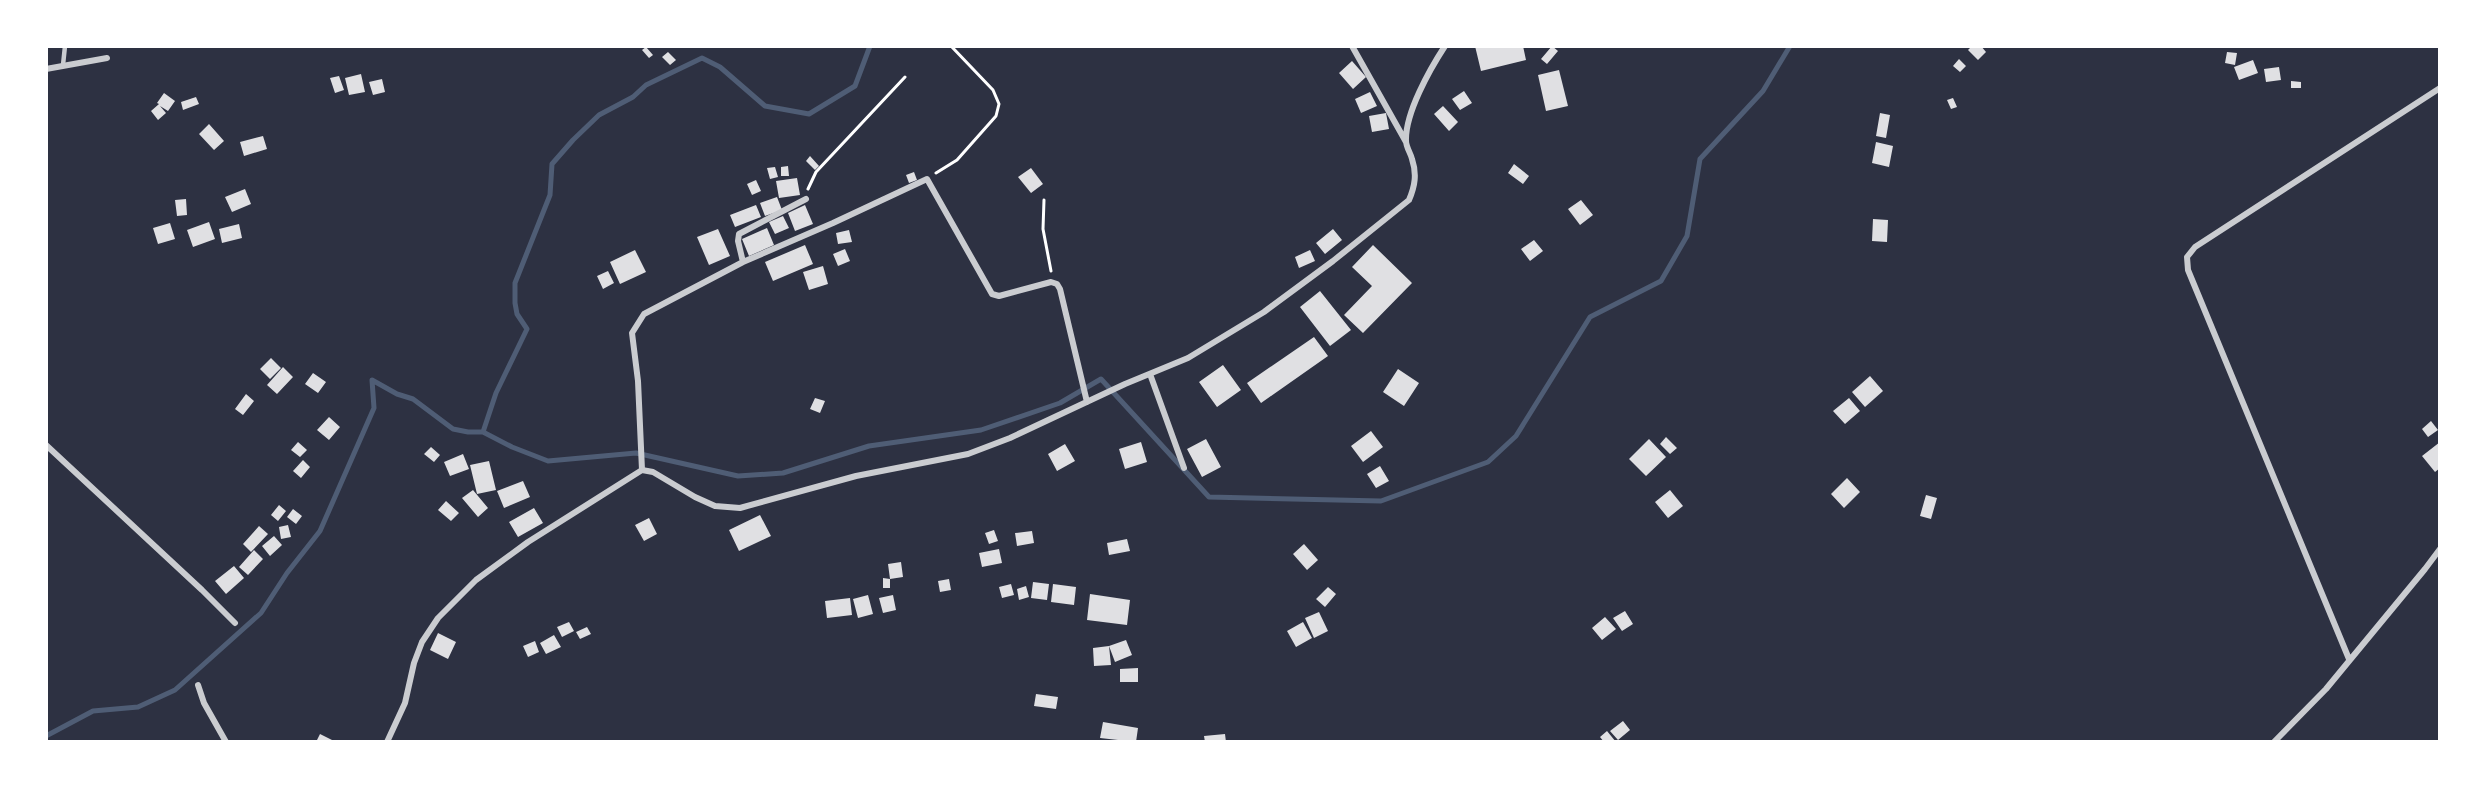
<svg xmlns="http://www.w3.org/2000/svg" width="2486" height="788" viewBox="0 0 2486 788" font-family="Commissioner,sans-serif">
	<rect width="100%" height="100%" fill="#2d3142"/>
	<g fill="none" stroke-linecap="round" stroke-linejoin="round">
		<path stroke="#4f5d75" stroke-width="5" d="M483,432L512,447L548,461L636,453L738,476L783,473L869,446L981,430L1060,403L1101,379L1209,497L1381,501L1488,462L1516,436L1590,317L1661,281L1687,236L1700,159L1763,91L1790,46
			M46,736L93,711L138,707L175,690L261,613L287,573L320,531L374,408L372,380L397,394L413,399L453,429L468,432H483L496,393L527,329L517,314L515,303V283L550,195L552,164L573,140L599,115L633,97L646,85L702,58L720,67L765,106L809,114L855,86L870,46"/>
	</g>
	<path fill="#e0e0e3" d="M1475,46H1523L1526,60L1481,71Z
		M1552,46L1558,51L1547,64L1541,59Z
		M1972,46H1981L1986,52L1978,60L1968,50Z
		M646,47L653,55L649,58L642,50Z
		M668,52L676,60L670,65L662,57Z
		M2227,52L2237,53L2235,65L2225,63Z
		M1959,59L1966,66L1960,72L1953,66Z
		M2253,60L2258,73L2239,80L2234,67Z
		M1352,61L1366,77L1353,89L1339,73Z
		M2279,67L2281,80L2266,82L2264,69Z
		M1559,70L1568,106L1546,111L1538,75Z
		M361,74L365,92L349,95L345,78Z
		M339,76L344,90L335,93L330,78Z
		M382,79L385,92L373,95L369,82Z
		M2291,81L2301,82V88H2291Z
		M1464,91L1472,103L1460,110L1452,99Z
		M1370,92L1377,106L1361,113L1355,99Z
		M164,93L175,101L168,111L160,106L166,113L158,120L151,111L159,104L157,103Z
		M196,97L199,104L183,110L181,102Z
		M1953,98L1957,107L1951,109L1947,100Z
		M1443,106L1458,122L1449,131L1434,114Z
		M1386,113L1389,129L1372,132L1369,116Z
		M1880,113L1890,115L1886,138L1876,136Z
		M209,124L224,141L214,150L199,134Z
		M263,136L267,149L244,156L240,142Z
		M1876,142L1893,146L1889,167L1872,163Z
		M810,156L819,166L815,170L806,161Z
		M1514,164L1529,176L1523,184L1508,173Z
		M788,166L789,176H781V167Z
		M775,167L778,177L770,179L767,168Z
		M1031,168L1043,184L1031,193L1018,177Z
		M914,172L917,180L909,183L906,175Z
		M797,178L800,195L779,198L776,181Z
		M756,180L761,191L752,195L747,184Z
		M245,189L251,204L232,212L225,197Z
		M777,197L782,210L765,216L760,203Z
		M186,199L187,215L177,216L175,200Z
		M1581,200L1593,215L1580,225L1568,209Z
		M756,205L761,217L735,227L730,215Z
		M805,205L813,224L795,231L788,213Z
		M783,216L789,228L775,234L769,222Z
		M1873,219L1888,220L1887,242L1872,241Z
		M209,222L215,239L193,247L187,230Z
		M170,223L175,239L158,244L153,228Z
		M239,224L242,238L222,243L219,229Z
		M767,228L774,245L749,256L742,239Z
		M718,229L730,256L709,265L697,237Z
		M1333,229L1342,240L1325,254L1316,243Z
		M849,230L852,242L838,244L836,233Z
		M1534,240L1543,251L1530,261L1521,249Z
		M805,245L813,264L773,281L765,262Z
		M1373,245L1412,283L1363,333L1344,315L1372,286L1352,267Z
		M845,249L850,261L838,266L833,254Z
		M635,250L646,272L620,284L610,262Z
		M1310,250L1315,261L1299,268L1295,257Z
		M823,266L828,284L809,290L803,272Z
		M608,271L614,283L603,289L597,276Z
		M1320,291L1351,330L1330,346L1300,307Z
		M1314,337L1328,356L1261,403L1247,383Z
		M271,358L281,368L270,379L260,369Z
		M1223,365L1241,390L1217,407L1199,382Z
		M283,367L293,377L277,394L267,385Z
		M1398,369L1419,383L1404,406L1383,392Z
		M313,373L326,382L318,393L305,384Z
		M1870,376L1883,391L1865,407L1852,392Z
		M246,394L254,401L243,415L235,409Z
		M815,398L825,401L820,413L810,409Z
		M1849,398L1860,411L1845,424L1833,411Z
		M329,417L340,427L329,440L317,430Z
		M2431,421L2438,430L2428,437L2422,429Z
		M1371,431L1383,447L1363,462L1351,446Z
		M1666,437L1677,448L1670,454L1660,444Z
		M1206,439L1221,467L1202,477L1187,449Z
		M1649,439L1666,457L1646,476L1629,459Z
		M298,442L307,450L300,457L291,450Z
		M1141,442L1147,462L1125,469L1119,449Z
		M2440,442V468L2435,472L2422,456Z
		M1065,444L1075,461L1057,471L1048,454Z
		M431,447L440,455L434,462L424,454Z
		M463,454L469,469L450,476L444,462Z
		M303,460L310,467L301,478L293,471Z
		M489,461L496,490L477,494L470,465Z
		M1380,466L1389,481L1376,488L1367,474Z
		M1847,478L1860,492L1844,508L1831,494Z
		M523,481L530,497L504,508L497,491Z
		M473,490L488,508L478,517L462,498Z
		M1670,490L1683,506L1668,518L1655,502Z
		M1926,495L1937,498L1931,519L1920,516Z
		M446,501L459,513L451,521L438,510Z
		M279,505L286,511L278,521L271,515Z
		M534,508L543,523L518,537L509,522Z
		M293,509L302,516L296,524L287,517Z
		M760,515L771,536L739,551L729,530Z
		M649,518L657,534L644,541L635,525Z
		M288,525L291,537L281,539L279,527Z
		M259,526L268,534L251,552L243,544Z
		M994,530L998,541L989,544L985,533Z
		M1032,531L1034,543L1017,546L1015,533Z
		M274,536L282,545L270,556L262,546Z
		M1127,539L1130,551L1109,555L1107,543Z
		M1304,544L1318,560L1307,570L1293,554Z
		M999,549L1002,563L982,567L979,553Z
		M254,550L263,559L248,575L239,567Z
		M901,562L903,577L890,579L888,564Z
		M234,566L244,578L226,594L215,581Z
		M883,578L890,579V588H883Z
		M949,579L951,590L940,592L938,581Z
		M1033,582L1049,584L1047,600L1031,598Z
		M1011,584L1014,595L1002,598L999,587Z
		M1053,584L1076,587L1074,605L1051,602Z
		M1026,586L1029,597L1019,600L1017,589Z
		M1328,587L1336,594L1325,607L1316,599Z
		M1090,594L1130,600L1127,625L1087,620Z
		M868,595L873,614L858,618L853,599Z
		M893,595L896,610L883,613L879,598Z
		M850,598L852,615L827,618L825,601Z
		M1625,611L1633,624L1622,631L1613,618Z
		M1319,612L1328,631L1314,638L1305,618Z
		M1605,617L1616,629L1602,640L1592,628Z
		M569,622L574,631L562,637L557,627Z
		M1303,622L1312,638L1296,647L1287,631Z
		M587,627L591,634L580,639L576,632Z
		M438,633L456,642L448,659L430,650Z
		M554,635L561,647L546,654L540,643Z
		M1126,640L1132,655L1115,662L1109,646Z
		M535,641L539,652L528,657L523,646Z
		M1109,646L1111,665L1094,666L1093,648Z
		M1138,668V682H1120V669Z
		M1036,694L1058,697L1056,709L1034,706Z
		M1623,721L1630,730L1618,740L1610,731Z
		M1103,722L1138,728L1136,742L1100,738Z
		M1607,731L1616,742H1604L1600,737Z
		M320,734L336,742H316Z
		M1225,734L1226,742H1205L1204,736Z"/>
	<g fill="none" stroke-linecap="round" stroke-linejoin="round">
		<path stroke="#fff" stroke-width="3" d="M936,173L957,160L996,116L999,104L993,90L951,46
			M808,189L816,172L905,77
			M1044,200L1043,229L1051,271"/>
		<path stroke="#caccd0" stroke-width="4.5" d="M63,65L65,46"/>
		<path stroke="#caccd0" stroke-width="6" d="M1352,46L1406,142
			M46,69L107,58
			M743,262L738,241L739,234L806,199
			M1150,374L1184,468
			M46,445L202,590L235,623
			M642,470L638,381L632,333L644,314L743,262L833,223L927,179L992,294L999,296L1051,282L1057,284L1060,289L1087,402
			M2349,659L2188,270L2187,257L2195,247L2440,88
			M198,685L204,703L226,742
			M387,742L405,703L414,663L422,642L438,618L476,580L528,542L642,470L653,472L695,497L715,506L740,508L856,476L968,454L1010,438L1125,384L1188,358L1264,312L1333,261L1409,200C1415,186 1417,174 1412,159C1411,154 1406,147 1406,141C1405,113 1430,69 1445,46
			M2274,742L2326,689L2425,569L2440,549"/>
	</g>
	<rect width="2486" height="788" fill="none" stroke="#ffffff" stroke-width="96"/>
</svg>
